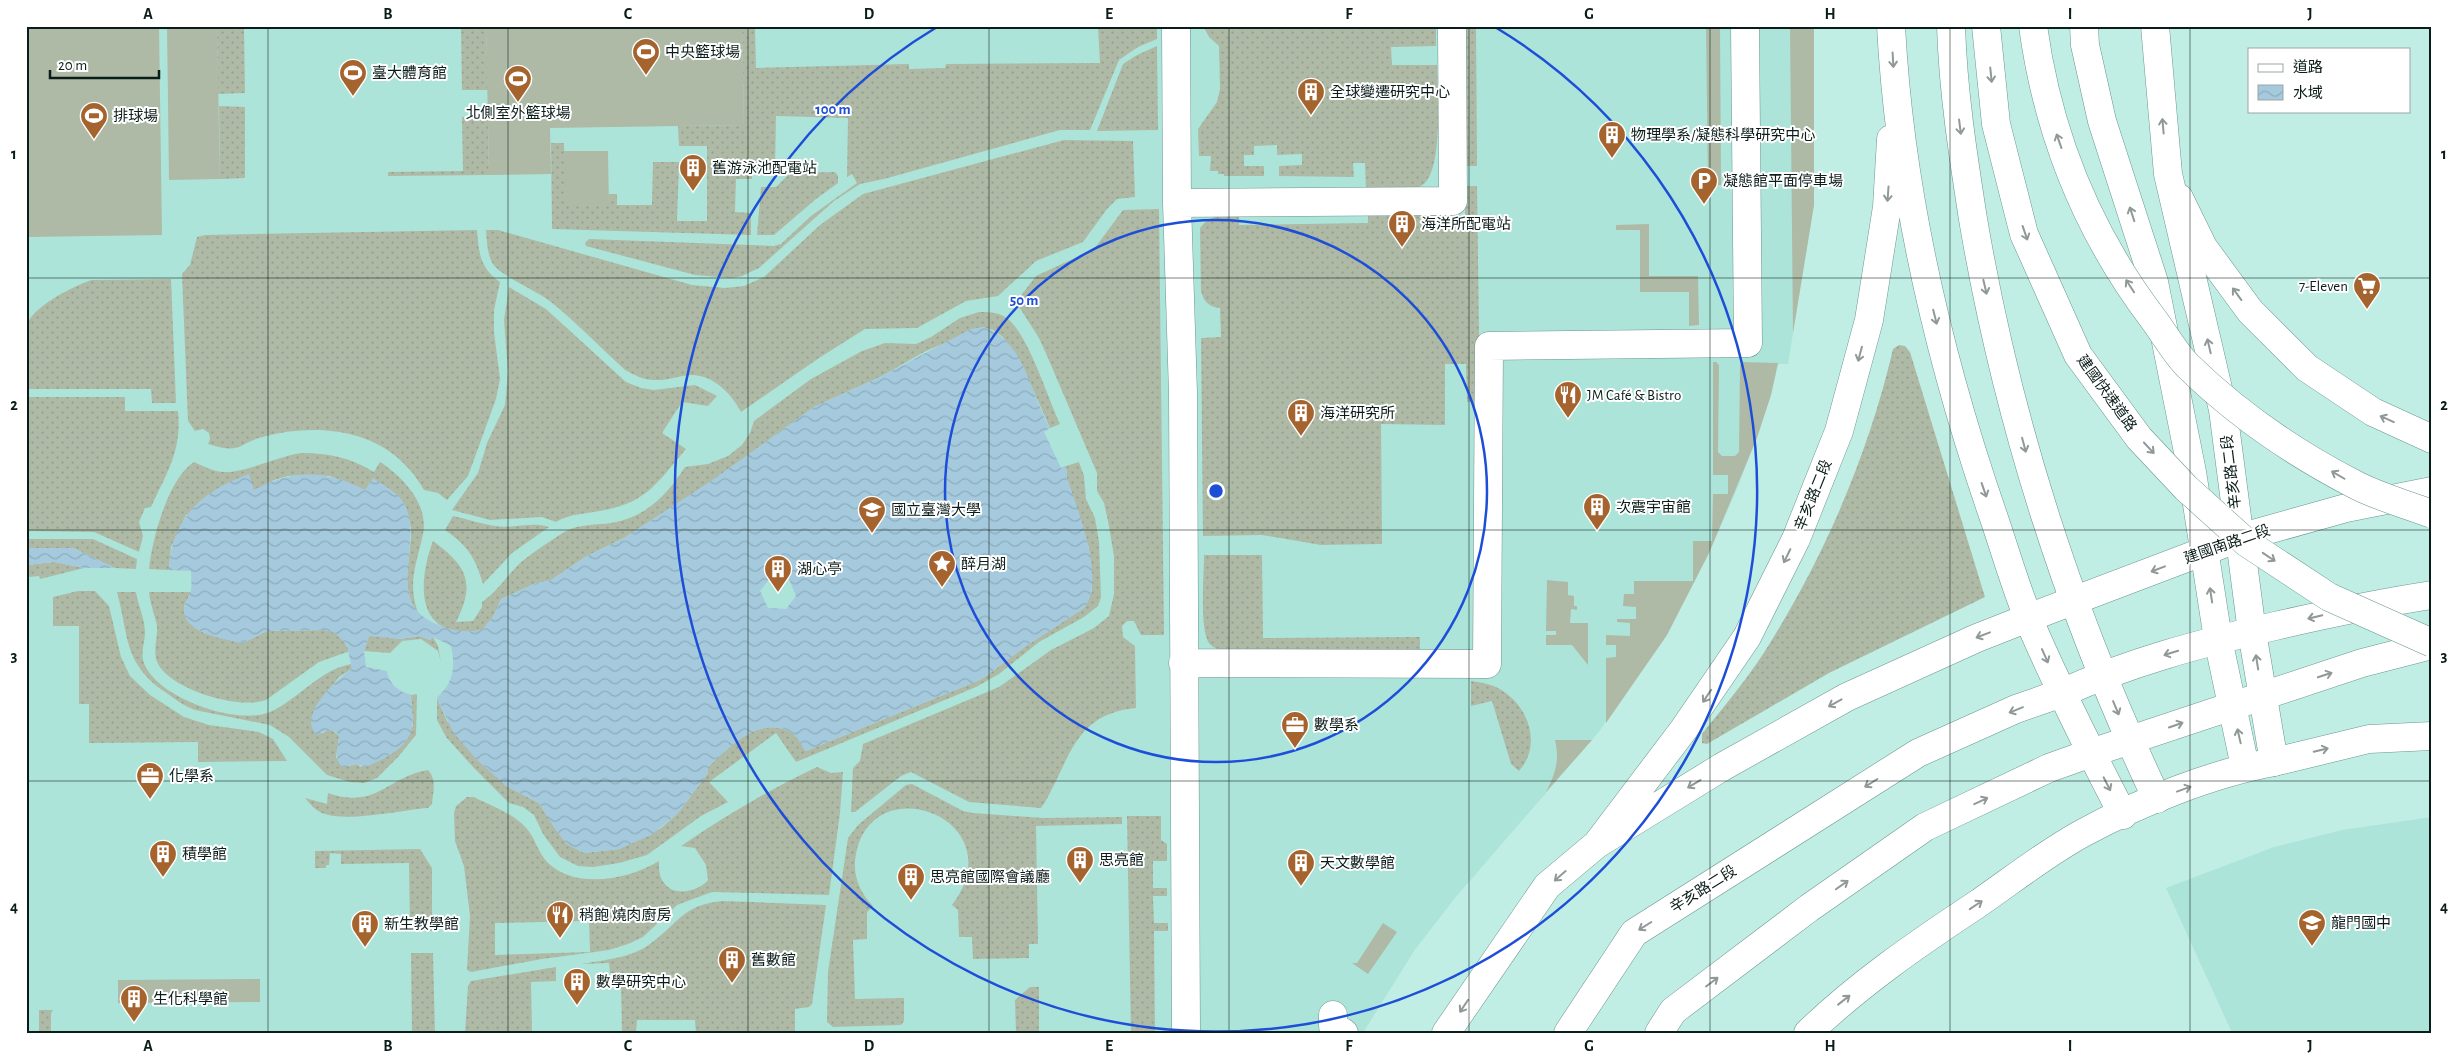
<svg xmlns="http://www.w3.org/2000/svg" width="2458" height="1059" viewBox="0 0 2458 1059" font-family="'Alegreya Sans','Noto Sans TC',sans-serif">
	<defs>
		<pattern id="grass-dots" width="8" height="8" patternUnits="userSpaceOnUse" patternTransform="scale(1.25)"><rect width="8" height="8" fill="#aebaa6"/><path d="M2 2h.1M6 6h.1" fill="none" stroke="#949f8e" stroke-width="1.8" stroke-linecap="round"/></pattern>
		<pattern id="water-waves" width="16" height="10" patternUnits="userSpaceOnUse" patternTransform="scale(1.25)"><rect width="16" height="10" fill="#a5cadd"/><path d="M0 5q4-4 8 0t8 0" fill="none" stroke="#8dadbd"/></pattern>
	</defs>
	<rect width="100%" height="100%" fill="#c0eee5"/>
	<path fill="#ade4d9" d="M26,26H1814V205L1788,364H1778L1771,395L1740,482L1709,553L1667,635L1598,733L1455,898L1414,951L1363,1033H26Z
		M2432,817V1033H2232L2166,888L2274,847L2342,830Z"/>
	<path fill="url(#grass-dots)" fill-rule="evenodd" d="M217,26H244L245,93L218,94Z
		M461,26H486L488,90H462Z
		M742,26H755L756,68L909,64V69L945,68L946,64L1100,63L1098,26H1157V39L1138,47L1119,60L1090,130H1060L884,179L860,184L834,201L759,268L742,276L732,278L695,275L586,246L585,243L589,239L774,246L781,244L811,216L857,183L852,174L847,177L848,118L776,116L775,169L752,168V179H736L735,212L751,213V235L552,229L551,143H564L565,205H609V194H617V205H652L653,162H679L677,221H707V146H679L678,126L744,125Z
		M1203,26H1436V46L1391,47L1392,65H1437C1437,90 1445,177 1419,187C1408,192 1379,190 1366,191L1365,163H1353L1354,177L1279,176V166L1302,165V154L1277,155V145L1254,146V155H1244V166H1264V176H1224V174H1218V171H1210L1211,156H1199L1198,129L1217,102L1220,89L1219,46L1209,37Z
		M1463,26H1476L1477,166H1465Z
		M1157,46L1158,130L1097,131L1123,64L1137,55Z
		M219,106L245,107V178L220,179Z
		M462,117H488L489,175L388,176V172L463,171Z
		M1064,140L1133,141L1135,197L1117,199L1107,209L1083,242L1036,261L998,296L966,301L917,328L865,329L819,358L741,412C732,395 715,376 693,375C681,375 668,381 654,380C644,380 634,375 625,370C600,347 577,323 551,302C536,290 502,277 493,264C487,255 487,241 486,230H498L692,285L725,288L744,286L764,277L820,225L863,194Z
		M835,172L838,176V183L816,199L774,235H757L761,187H776L790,173Z
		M1465,186H1477L1480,402H1467L1466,364H1445V425L1381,424L1382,544L1321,545L1262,535L1203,536L1201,338L1221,337L1220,308C1209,307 1204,302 1201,291L1200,228C1210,214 1223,215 1239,215V225L1368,223V215H1465Z
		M1159,209L1164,635H1141L1134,621H1127L1122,626L1123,637L1135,646L1136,708C1087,713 1075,740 1056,781C1051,790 1047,800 1041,808L969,802L911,772L901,776L855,812H851L853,768L860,761L863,744L999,687L1051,650L1094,628L1109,616L1114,594V556L1108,521L1104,503L1097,491V473L1048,358L1039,338L1016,302L1036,276L1094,249L1123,210Z
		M477,230C479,254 480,268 500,282L494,310V332L500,379L496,399L468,476L447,500L438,493L424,490C419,482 414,474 408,468C373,428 314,424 266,436C237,443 243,455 208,444L210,439L209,433L203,429L195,431L188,421L182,274L190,265L197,237L205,235Z
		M171,279L176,403H152L151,389H26V327C31,307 72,287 91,280Z
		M509,287L546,309L626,382L641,388L654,390L695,385L717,396L708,406L682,402L662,433L686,449C659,480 648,502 605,510C587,514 571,513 556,522L542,517L490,520L452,510L478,473L487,443L505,405L508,372L504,320Z
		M979,312C988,312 997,312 1005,317C1027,330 1048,399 1060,424L1050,428L1031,385L1003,337L993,330L982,327L924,352L882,376L814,407L717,478L624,538L587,556L551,580L534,584L501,599L493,617L482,630C417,642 416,587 433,541C467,566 476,583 456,622L473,621L482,607V602C497,592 506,577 519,564C533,552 550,541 566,531C579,524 597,525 611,523C645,518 668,494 685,467L708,464L728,456L742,445L750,433L754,421L811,379L862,351L885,343L916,344L931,337L960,318Z
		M1899,345L1905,346L1910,352L1985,597L1829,673L1707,744L1702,743V734C1725,705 1750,676 1770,643C1826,553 1869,452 1893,349Z
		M26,397H125V411H178C182,451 167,472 151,507L145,508L139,522L143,536L139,552L94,532L26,531Z
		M302,453C328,453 352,458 374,472L380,462C403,477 429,504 423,534C417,563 407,582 418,613C398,589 412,557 411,529C410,520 407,512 404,503L365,491L330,476L306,475L288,476L274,480L254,491L186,515L171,547L169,570L149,569C152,540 168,478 194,462C201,465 209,469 216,471C239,477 276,456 302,453Z
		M1079,462L1084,476L1086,499L1095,518L1099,542L1101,597L1098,606L1084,617L1039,642L999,674L976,687L796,762L776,733L709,782L728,802L701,816L647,855L619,863L593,867L578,866L560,857L543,834L534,815L523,807L509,803L473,767L446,737L437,720V698L447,721L506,786L539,803L554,827L567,844L584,853L619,849L661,828L678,813L708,773V767C730,747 759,714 792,733C799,737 801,745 806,751L982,679L1026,646L1084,608L1092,591L1089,548L1067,478L1066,466Z
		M453,516C467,519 481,524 495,526C514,529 532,521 549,527L512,553L483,584C475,557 468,546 445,530Z
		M26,539H93L137,559L136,569L115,568L73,548H26Z
		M1204,555H1262L1263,638L1420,637V649L1222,651C1215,648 1209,646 1207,639C1200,621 1204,576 1204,555Z
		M55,562L84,568L40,579L39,576L29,577V574H26V565Z
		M78,591H95L109,606L121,657L130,676L150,695L184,717L209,725L259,732L273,739L287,761L198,762V742L89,743V704H79V626H53V597Z
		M117,592H136C138,605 145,619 145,633C145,643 140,652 144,663C157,698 237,726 270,712C299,699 319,670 351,664L352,669L339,677L315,708L322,734L327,730H332L339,736L336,758L349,766L357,764L361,767L413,726L411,695L417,694L416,735L398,757L377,778L364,783L350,782L327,775L289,737L270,725L195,710C184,706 175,699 165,692C123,663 129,636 117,592Z
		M149,592H191L184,606L194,627L204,633L243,643L267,631L325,630L335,633L342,639L350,651L319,662L266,700C239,710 172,690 158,664C152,651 158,639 157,626C155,615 150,604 149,592Z
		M375,635L400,639L420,636L430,640L433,637L438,646L441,662L438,651L421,639L402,641L390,653L364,651L369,636Z
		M1471,681C1480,682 1490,684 1498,688C1528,704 1543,744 1519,771L1511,764L1492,701L1471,706Z
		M817,767L831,773L843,772L840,813L829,895L712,892L677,905L643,937L628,944L609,950L542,959L471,972L467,970L470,916L464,866L455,841L454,813L456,806L467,797H474C491,806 515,814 527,829C535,838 538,852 547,862C575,890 628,880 659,861C659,869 659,878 665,884C675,897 699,891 708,880L706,865L695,848L681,846C725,816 770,789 817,767ZM589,921L590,952L495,955V923Z
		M428,770C437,780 433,792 432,804L428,808C400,810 347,823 322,813C315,810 310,804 305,798L327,804L328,793C377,810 386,777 428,770Z
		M912,784L963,811L973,813L1043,818L1122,817V824L1036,826L1038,944H1029V958L973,959L972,937H959L958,910L952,905C1016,820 873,765 856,854C852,874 859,892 873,906L867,912V939L853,940L855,999L904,998V1021L901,1025L833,1027L827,1022L828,972L848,838L858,825L906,785Z
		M1127,816H1161V840L1167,844V861H1153V888H1167V896H1153L1154,923H1168V931H1154L1155,1033H1131Z
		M420,849L432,868V931H410L409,863L341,864V854L330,853L329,865H326V868H315V851Z
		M722,901L826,905L812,1004L809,1007L795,1009V1033H696L695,1020H637L636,1033H622L621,981L618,980V973H610L609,963L582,964C604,960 631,958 650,944C678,924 682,905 722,901Z
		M411,953H433L435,1033H412Z
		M556,967V981L531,982L532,1033H465L468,986L471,981Z
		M1030,987H1039V1033H1016L1015,1000Z
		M39,1010H53L51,1013V1033H39Z"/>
	<path fill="#aebaa6" d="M26,26H159L162,235L29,237Z
		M167,26H217L220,179L169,180Z
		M486,26H742L744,125L550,128L551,174L489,175Z
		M1706,26H1720L1721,185H1708Z
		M1790,26H1814V205L1793,333Z
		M564,151H608L609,205H564Z
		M1649,224V276H1698L1699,325L1689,326V292H1640V230H1616V225Z
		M1713,362H1716L1719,365L1718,452L1722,456H1735L1739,452L1740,365L1742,362L1778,363L1771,395L1757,438L1709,553L1667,635L1606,723V658L1616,657V645H1606V635L1630,636V623L1617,622V619H1636V607L1623,606L1624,594H1634V581H1693V541H1712L1713,494H1728V475H1713Z
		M1547,580L1568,582V595L1574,596V606H1577V610L1571,609L1570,623H1588V665L1572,645H1546V635H1556V631H1546Z
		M1555,740H1592L1546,792C1555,774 1560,761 1555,740Z
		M1383,923L1397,932L1368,974L1352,963H1357Z
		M260,979V1002L118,1003V980Z"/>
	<path fill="url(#water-waves)" fill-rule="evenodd" d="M982,327C1025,338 1030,395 1050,428L1044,432L1061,468L1066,466L1067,478C1077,508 1107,582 1084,608L1026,646L982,679L806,751C801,745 798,737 792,733C759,714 730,747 708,767V773L678,813L651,835L619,849L584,853L567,844L554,827L539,803L506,786L476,759L453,732L437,698C453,683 456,668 451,646L433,637L430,640L420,636L400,639L369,636L364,651L366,667L387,671C389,684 398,691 411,695C411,705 414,717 412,727C409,748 384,759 366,767L357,764L343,767C333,760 338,747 339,736L336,732L328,730L317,735C296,717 337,678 352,669L347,645L335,633L325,630L267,631L243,643C226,640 186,633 184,612C183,604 190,598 191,590C192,584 191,577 191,571L169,570C171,518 202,491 249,474L254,490C293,469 326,470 365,490L373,478C383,485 399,493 405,505C423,543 385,601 434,623C451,631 463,633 482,630L493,617L501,599L534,584L551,580L587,556L624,538L717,477L814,407L882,376L971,329ZM771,577L789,579L796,596L786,609L768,608L760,591Z
		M26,548H73L115,568H84L55,562L26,565Z"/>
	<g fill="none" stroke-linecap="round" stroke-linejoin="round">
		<defs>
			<path id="minor" d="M1176,26L1177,203L1183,393L1186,1033
				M2179,198L2203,247L2250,311L2307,368L2373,412L2432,439
				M1177,203L1453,201L1452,26
				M2028,618L2239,538L2346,508L2432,491
				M1183,663L1487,664L1489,346L1748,343L1745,26
				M2274,762L2369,739L2432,736
				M1333,1015V1026L1344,1033"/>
			<path id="major" d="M1891,26C1900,195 1940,363 1995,521C2006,554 2016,588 2029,620C2057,686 2090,751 2123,815
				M1597,844L1684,729L1747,637L1796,539L1839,431L1869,320L1887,207L1891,139
				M1446,1033L1547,886L1597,844L1722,767L1847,697L1977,638L2028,618
				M1568,1033L1634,933L1918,753L2016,709L2062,693
				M1659,1033L1673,1011L1809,908L1925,827L2049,768L2091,753
				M1808,1033C1859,984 1917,944 1976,905C2011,881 2046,853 2083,833C2138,803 2213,773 2274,762L2252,632L2223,410L2168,174L2155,26"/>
			<path id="highway" d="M1951,26C1953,91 1963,155 1973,219C2007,420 2070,615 2157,799
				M2084,26L2085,45L2102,121L2154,282L2192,472L2218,639L2245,767
				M2062,693C2130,662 2202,643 2275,626C2327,614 2379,603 2432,595
				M2091,753L2362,663L2432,645"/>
		</defs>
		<use href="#minor" stroke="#6a968e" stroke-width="29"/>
		<use href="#major" stroke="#6a968e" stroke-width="29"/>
		<use href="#highway" stroke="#6a968e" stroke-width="29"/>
		<use href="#minor" stroke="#fff" stroke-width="28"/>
		<use href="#major" stroke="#fff" stroke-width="28"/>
		<use href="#highway" stroke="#fff" stroke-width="28"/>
		<defs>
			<path id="highway-bridge" d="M1986,26L1996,124L2024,234L2078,355L2139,438L2186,488L2247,543L2329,597L2432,643
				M2033,26C2048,136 2087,232 2154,320C2165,335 2175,353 2188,366C2236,413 2294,453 2354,484C2378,497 2406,504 2432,514"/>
		</defs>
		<use href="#highway-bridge" stroke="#6a968e" stroke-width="29" stroke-linecap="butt"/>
		<use href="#highway-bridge" stroke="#fff" stroke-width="28"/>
	</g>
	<defs><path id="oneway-shaft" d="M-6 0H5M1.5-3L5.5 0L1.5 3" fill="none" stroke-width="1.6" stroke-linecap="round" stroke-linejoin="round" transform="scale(1.25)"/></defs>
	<g stroke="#919998">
		<use href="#oneway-shaft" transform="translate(1893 60) rotate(87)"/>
		<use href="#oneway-shaft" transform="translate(1991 75) rotate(84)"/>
		<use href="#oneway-shaft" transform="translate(2163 126) rotate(-95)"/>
		<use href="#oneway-shaft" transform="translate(1960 127) rotate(83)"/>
		<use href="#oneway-shaft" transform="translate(2059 141) rotate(-109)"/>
		<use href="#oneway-shaft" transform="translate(1888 194) rotate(94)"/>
		<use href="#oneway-shaft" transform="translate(2132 214) rotate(-108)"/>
		<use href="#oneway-shaft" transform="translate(2025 233) rotate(71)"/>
		<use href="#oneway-shaft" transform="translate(2130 286) rotate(-123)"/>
		<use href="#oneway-shaft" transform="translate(1985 287) rotate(77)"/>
		<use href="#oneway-shaft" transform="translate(2237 294) rotate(-126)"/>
		<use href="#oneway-shaft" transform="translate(1935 317) rotate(76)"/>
		<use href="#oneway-shaft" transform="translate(2209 346) rotate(-103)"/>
		<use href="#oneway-shaft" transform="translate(1860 354) rotate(105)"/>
		<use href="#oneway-shaft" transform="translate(2387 419) rotate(-156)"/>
		<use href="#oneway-shaft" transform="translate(2024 445) rotate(75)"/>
		<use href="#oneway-shaft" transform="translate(2149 448) rotate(47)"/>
		<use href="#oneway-shaft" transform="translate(2338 475) rotate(-150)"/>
		<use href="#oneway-shaft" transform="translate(1984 490) rotate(71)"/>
		<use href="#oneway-shaft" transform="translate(1787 556) rotate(116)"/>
		<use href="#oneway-shaft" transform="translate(2269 557) rotate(34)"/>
		<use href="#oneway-shaft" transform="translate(2158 569) rotate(159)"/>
		<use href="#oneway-shaft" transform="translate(2211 595) rotate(-99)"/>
		<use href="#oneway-shaft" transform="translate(2315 617) rotate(167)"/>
		<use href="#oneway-shaft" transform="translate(1983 635) rotate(159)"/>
		<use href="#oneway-shaft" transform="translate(2171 653) rotate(163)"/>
		<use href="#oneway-shaft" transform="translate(2045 656) rotate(66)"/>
		<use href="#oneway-shaft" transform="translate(2257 662) rotate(-99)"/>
		<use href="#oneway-shaft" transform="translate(2325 675) rotate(-18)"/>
		<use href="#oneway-shaft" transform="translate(1707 696) rotate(124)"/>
		<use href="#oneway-shaft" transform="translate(1835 703) rotate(151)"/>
		<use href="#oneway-shaft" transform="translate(2116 708) rotate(67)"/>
		<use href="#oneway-shaft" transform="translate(2016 710) rotate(158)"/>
		<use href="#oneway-shaft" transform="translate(2176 725) rotate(-19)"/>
		<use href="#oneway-shaft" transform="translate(2239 736) rotate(-103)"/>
		<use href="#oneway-shaft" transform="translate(2321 750) rotate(-14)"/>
		<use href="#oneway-shaft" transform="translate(1871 783) rotate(148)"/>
		<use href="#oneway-shaft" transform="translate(1694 784) rotate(149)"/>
		<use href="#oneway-shaft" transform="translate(2107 784) rotate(63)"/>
		<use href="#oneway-shaft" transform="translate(2184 789) rotate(-20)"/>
		<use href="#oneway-shaft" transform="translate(1981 801) rotate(-25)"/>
		<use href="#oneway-shaft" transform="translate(1560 876) rotate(139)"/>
		<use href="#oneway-shaft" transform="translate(1842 885) rotate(-35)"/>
		<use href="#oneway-shaft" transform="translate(1976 905) rotate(-34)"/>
		<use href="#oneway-shaft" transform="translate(1645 926) rotate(148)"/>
		<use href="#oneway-shaft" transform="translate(1712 982) rotate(-37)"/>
		<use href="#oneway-shaft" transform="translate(1844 1000) rotate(-38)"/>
		<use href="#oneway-shaft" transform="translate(1464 1006) rotate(124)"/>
	</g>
	<path fill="none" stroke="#0b1d1a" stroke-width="1" stroke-opacity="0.55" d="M268,26V1033M508,26V1033M748,26V1033M989,26V1033M1229,26V1033M1469,26V1033M1710,26V1033M1950,26V1033M2190,26V1033M26,278H2432M26,530H2432M26,781H2432"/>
	<g fill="none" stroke="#1d4ed8" stroke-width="2.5">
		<circle cx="1216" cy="491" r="271"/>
		<path d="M1495 27A541 541 0 1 1 937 27"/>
	</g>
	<defs>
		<symbol id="stadium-pin" viewBox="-11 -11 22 30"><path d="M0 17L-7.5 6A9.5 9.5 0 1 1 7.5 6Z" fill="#a5642e" stroke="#fff"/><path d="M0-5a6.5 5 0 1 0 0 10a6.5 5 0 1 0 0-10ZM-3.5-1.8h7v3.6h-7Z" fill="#fff"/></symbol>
		<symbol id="building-pin" viewBox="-11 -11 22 30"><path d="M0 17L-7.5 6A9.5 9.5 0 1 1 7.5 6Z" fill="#a5642e" stroke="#fff"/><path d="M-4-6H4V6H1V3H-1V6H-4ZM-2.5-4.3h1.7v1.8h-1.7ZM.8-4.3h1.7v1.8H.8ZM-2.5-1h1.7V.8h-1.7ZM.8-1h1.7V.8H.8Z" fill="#fff"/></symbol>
		<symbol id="parking-pin" viewBox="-11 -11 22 30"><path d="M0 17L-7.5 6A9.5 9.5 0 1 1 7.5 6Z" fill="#a5642e" stroke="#fff"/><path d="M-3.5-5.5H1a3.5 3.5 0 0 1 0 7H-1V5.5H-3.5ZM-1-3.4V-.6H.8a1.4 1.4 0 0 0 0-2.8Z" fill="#fff"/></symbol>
		<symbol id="supermarket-pin" viewBox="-11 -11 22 30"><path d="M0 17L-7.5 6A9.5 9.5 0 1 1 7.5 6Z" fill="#a5642e" stroke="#fff"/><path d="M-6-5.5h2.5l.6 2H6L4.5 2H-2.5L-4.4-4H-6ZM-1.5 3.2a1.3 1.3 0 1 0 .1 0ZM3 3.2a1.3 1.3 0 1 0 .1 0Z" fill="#fff"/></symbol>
		<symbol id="restaurant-pin" viewBox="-11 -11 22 30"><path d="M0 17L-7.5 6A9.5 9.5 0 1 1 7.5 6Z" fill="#a5642e" stroke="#fff"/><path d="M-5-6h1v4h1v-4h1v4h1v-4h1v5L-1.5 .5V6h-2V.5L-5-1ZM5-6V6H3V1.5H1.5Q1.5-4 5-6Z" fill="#fff"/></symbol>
		<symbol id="university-pin" viewBox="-11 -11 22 30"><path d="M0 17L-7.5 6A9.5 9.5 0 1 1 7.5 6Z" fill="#a5642e" stroke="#fff"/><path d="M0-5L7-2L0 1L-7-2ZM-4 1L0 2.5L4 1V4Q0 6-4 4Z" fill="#fff"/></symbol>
		<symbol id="sight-pin" viewBox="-11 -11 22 30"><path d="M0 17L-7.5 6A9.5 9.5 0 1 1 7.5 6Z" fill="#a5642e" stroke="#fff"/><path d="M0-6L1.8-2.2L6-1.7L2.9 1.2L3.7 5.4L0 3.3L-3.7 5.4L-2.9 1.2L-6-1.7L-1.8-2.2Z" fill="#fff"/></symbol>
		<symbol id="office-pin" viewBox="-11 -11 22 30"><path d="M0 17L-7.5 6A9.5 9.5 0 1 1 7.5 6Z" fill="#a5642e" stroke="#fff"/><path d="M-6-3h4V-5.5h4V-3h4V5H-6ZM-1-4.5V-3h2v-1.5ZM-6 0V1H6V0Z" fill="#fff"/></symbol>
		<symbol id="school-pin" viewBox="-11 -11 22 30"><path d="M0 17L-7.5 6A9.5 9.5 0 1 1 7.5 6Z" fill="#a5642e" stroke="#fff"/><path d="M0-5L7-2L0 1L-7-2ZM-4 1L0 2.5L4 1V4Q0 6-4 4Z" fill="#fff"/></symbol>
	</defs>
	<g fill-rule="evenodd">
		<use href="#stadium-pin" x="630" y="36" width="32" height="43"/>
		<use href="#stadium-pin" x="337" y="57" width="32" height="43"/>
		<use href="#stadium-pin" x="502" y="63" width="32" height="43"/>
		<use href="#building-pin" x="1295" y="76" width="32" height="43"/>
		<use href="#stadium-pin" x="78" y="100" width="32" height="43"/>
		<use href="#building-pin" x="1596" y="119" width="32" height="43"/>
		<use href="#building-pin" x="677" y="152" width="32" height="43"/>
		<use href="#parking-pin" x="1688" y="165" width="32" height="43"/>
		<use href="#building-pin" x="1386" y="208" width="32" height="43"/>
		<use href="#supermarket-pin" x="2351" y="270" width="32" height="43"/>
		<use href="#restaurant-pin" x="1552" y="379" width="32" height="43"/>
		<use href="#building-pin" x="1285" y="397" width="32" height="43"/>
		<use href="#building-pin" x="1581" y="491" width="32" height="43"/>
		<use href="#university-pin" x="856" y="494" width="32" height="43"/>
		<use href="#sight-pin" x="926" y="548" width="32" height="43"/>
		<use href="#building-pin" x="762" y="553" width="32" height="43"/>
		<use href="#office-pin" x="1279" y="709" width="32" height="43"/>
		<use href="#office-pin" x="134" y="760" width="32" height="43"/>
		<use href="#building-pin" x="147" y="838" width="32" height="43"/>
		<use href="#building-pin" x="1064" y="844" width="32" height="43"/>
		<use href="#building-pin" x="1285" y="847" width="32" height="43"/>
		<use href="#building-pin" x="895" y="861" width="32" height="43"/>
		<use href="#restaurant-pin" x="544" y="899" width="32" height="43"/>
		<use href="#school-pin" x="2296" y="907" width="32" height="43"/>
		<use href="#building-pin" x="349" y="908" width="32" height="43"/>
		<use href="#building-pin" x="716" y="944" width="32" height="43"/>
		<use href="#building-pin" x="561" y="966" width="32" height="43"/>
		<use href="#building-pin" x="118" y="983" width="32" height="43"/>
	</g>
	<g text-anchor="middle" stroke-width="4" stroke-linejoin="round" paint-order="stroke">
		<g font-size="15" fill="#0b1d1a" stroke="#fff" text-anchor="start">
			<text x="665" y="57">中央籃球場</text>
			<text x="372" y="78">臺大體育館</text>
			<text x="1330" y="97">全球變遷研究中心</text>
			<text x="518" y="118" text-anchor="middle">北側室外籃球場</text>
			<text x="113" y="121">排球場</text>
			<text x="1631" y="140">物理學系/凝態科學研究中心</text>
			<text x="712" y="173">舊游泳池配電站</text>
			<text x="1723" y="186">凝態館平面停車場</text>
			<text x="1421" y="229">海洋所配電站</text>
			<text x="2348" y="291" text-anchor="end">7-Eleven</text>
			<text x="1587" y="400">JM Café &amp; Bistro</text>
			<text x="1320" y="418">海洋研究所</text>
			<text x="1616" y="512">次震宇宙館</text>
			<text x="891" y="515">國立臺灣大學</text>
			<text x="961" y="569">醉月湖</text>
			<text x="797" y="574">湖心亭</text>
			<text x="1314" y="730">數學系</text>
			<text x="169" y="781">化學系</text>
			<text x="182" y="859">積學館</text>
			<text x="1099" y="865">思亮館</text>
			<text x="1320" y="868">天文數學館</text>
			<text x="930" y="882">思亮館國際會議廳</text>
			<text x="579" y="920">稍飽 燒肉廚房</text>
			<text x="2331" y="928">龍門國中</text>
			<text x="384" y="929">新生教學館</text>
			<text x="751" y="965">舊數館</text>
			<text x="596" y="987">數學研究中心</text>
			<text x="153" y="1004">生化科學館</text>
		</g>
		<g font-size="15" fill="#0b1d1a" stroke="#fff">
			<text transform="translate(2107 393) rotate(54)" y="5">建國快速道路</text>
			<text transform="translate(2231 472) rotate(-97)" y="5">辛亥路二段</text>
			<text transform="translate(1813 495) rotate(-68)" y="5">辛亥路二段</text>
			<text transform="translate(2227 544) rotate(-19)" y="5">建國南路二段</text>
			<text transform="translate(1703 889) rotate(-32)" y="5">辛亥路二段</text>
		</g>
	</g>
	<circle cx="1216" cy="491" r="8" fill="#1d4ed8" stroke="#fff" stroke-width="2.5"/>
	<g font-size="15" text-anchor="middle" font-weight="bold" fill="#1d4ed8" stroke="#fff" stroke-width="4" stroke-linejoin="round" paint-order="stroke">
		<text x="833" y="114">100 m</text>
		<text x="1024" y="305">50 m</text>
	</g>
	<rect width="2458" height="1059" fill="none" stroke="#ffffff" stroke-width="55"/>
	<rect x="2248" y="48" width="162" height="65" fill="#ffffff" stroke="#9da5a3"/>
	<rect x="2258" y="64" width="25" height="8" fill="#ffffff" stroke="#9da5a3"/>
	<text x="2293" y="72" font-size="15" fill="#0b1d1a">道路</text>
	<rect x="2258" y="85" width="25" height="15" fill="url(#water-waves)" stroke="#9da5a3"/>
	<text x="2293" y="98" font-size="15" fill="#0b1d1a">水域</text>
	<path d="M50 70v8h109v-8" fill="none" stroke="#0b1d1a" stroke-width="2.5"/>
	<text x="58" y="70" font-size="15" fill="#0b1d1a" stroke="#ffffff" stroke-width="4" paint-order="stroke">20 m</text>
	<rect x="28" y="28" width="2402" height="1004" fill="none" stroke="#0b1d1a" stroke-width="2"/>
	<g font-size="16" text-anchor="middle" font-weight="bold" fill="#0b1d1a">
		<text x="148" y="19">A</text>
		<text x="388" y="19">B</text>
		<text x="628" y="19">C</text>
		<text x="869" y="19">D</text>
		<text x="1109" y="19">E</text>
		<text x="1349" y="19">F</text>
		<text x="1589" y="19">G</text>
		<text x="1830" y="19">H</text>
		<text x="2070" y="19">I</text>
		<text x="2310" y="19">J</text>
		<text x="14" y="159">1</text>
		<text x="2444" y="159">1</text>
		<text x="14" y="410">2</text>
		<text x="2444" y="410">2</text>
		<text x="14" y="661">3</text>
		<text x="2444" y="661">3</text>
		<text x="14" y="912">4</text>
		<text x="2444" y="912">4</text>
		<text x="148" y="1051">A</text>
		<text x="388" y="1051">B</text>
		<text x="628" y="1051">C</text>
		<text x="869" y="1051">D</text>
		<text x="1109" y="1051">E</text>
		<text x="1349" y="1051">F</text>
		<text x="1589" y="1051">G</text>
		<text x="1830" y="1051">H</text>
		<text x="2070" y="1051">I</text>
		<text x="2310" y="1051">J</text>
	</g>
</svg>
